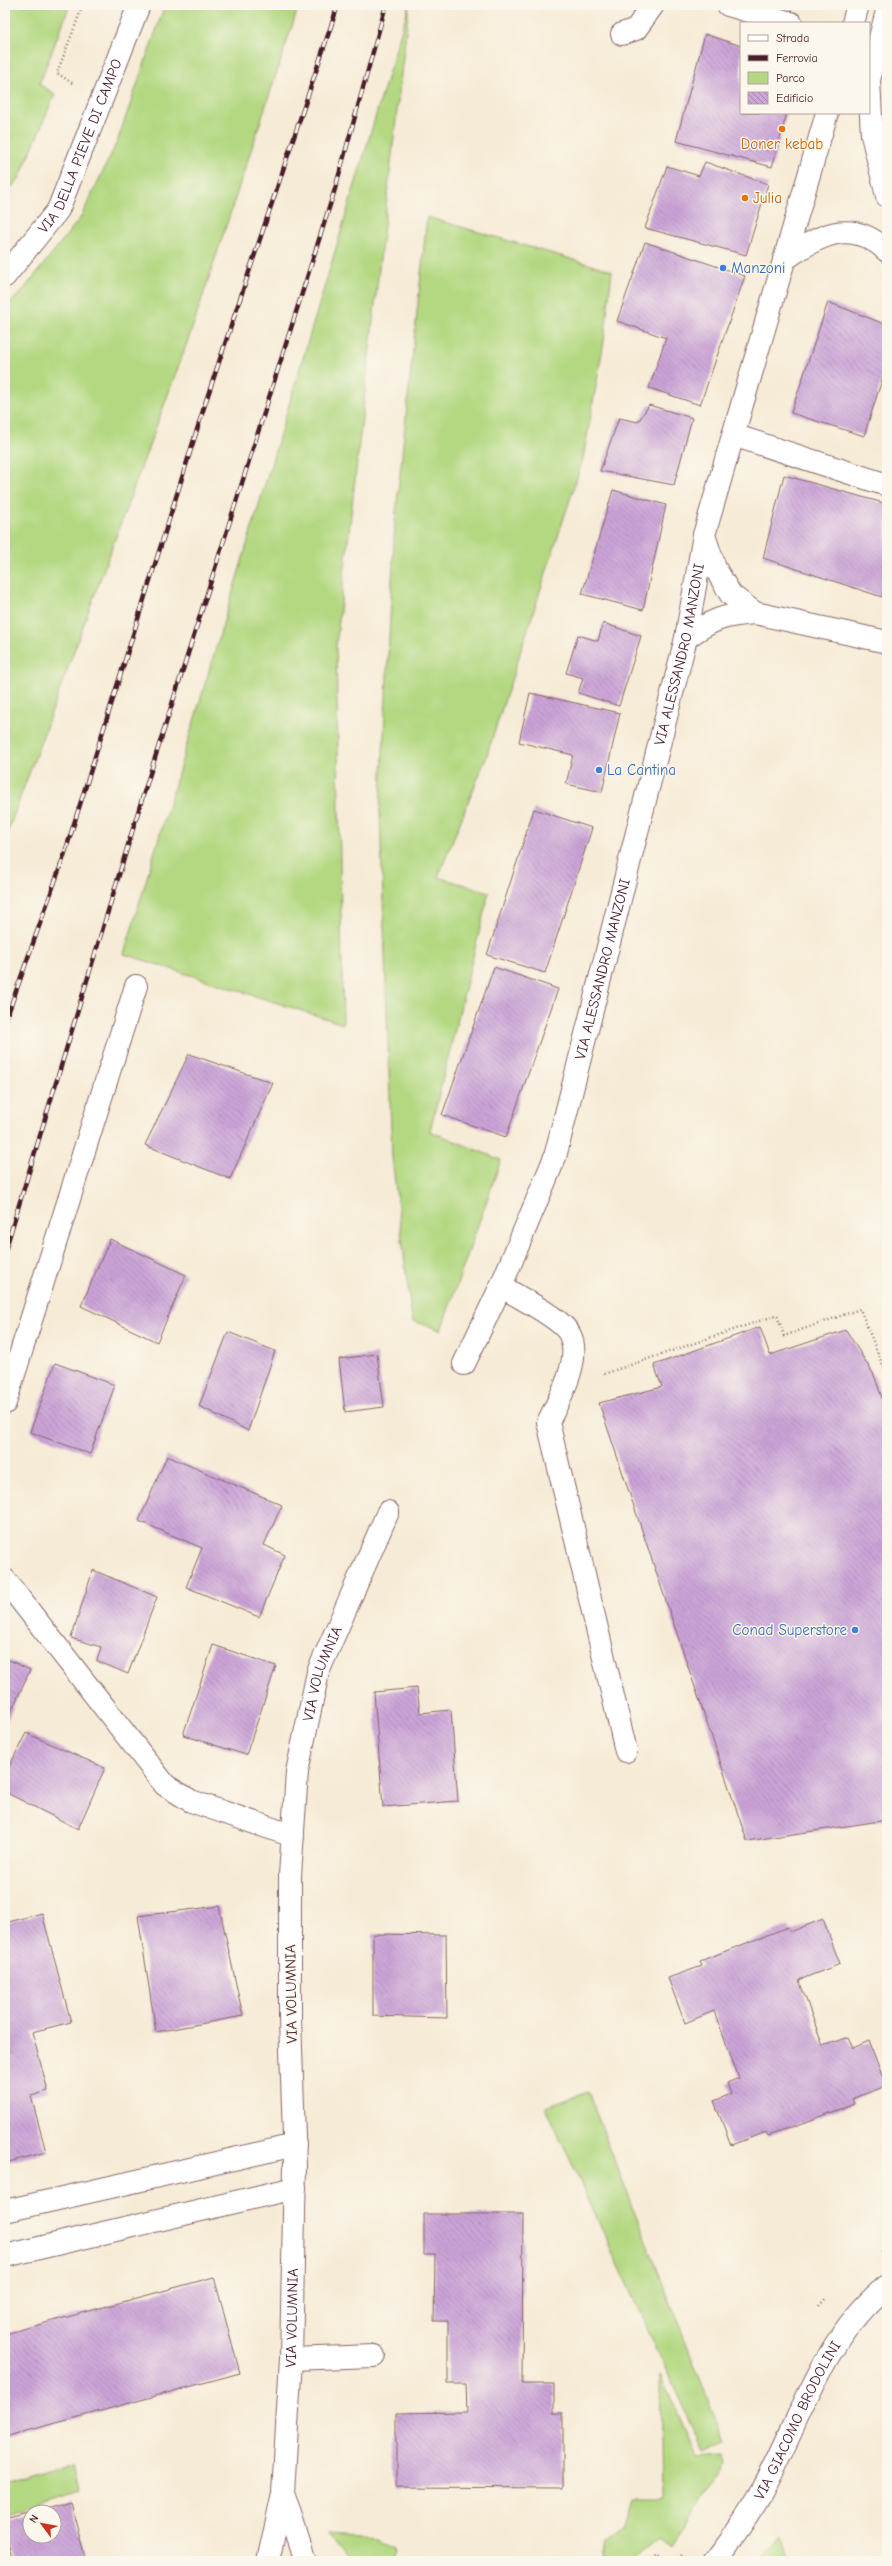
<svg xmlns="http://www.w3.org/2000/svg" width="892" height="2566" viewBox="0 0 892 2566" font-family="'Comic Neue',sans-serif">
	<defs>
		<pattern id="building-back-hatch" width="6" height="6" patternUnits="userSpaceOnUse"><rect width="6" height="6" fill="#cba4d8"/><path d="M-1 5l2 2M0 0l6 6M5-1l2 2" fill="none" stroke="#a785af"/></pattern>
	</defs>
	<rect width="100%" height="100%" fill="#fbf7ec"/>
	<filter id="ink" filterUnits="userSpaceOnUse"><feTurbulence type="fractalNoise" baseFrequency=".025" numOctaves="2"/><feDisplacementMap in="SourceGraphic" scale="8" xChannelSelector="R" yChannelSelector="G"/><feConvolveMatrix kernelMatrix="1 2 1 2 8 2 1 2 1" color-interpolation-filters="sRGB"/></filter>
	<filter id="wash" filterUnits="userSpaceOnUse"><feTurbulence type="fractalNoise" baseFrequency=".012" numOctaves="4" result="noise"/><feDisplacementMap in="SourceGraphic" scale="16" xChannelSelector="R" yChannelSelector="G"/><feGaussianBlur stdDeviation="0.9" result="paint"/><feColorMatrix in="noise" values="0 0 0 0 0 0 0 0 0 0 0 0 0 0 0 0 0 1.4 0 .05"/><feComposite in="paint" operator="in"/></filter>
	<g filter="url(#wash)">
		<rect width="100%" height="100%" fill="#f6ebd6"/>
		<path fill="#b3d881" stroke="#7e7c56" d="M5,5H70L39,84L55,94L19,179L5,194Z
			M165,5H299L192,329L5,839V306L20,294L81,217L117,142Z
			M409,5L336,646L343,1024L124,954Z
			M427,217L612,271L604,341L583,459L486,758L438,877L489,892L430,1131L501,1160L441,1330L412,1321L392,1158L380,812L395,521Z
			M588,2092L724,2441L703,2451L546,2107Z
			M660,2375L697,2456L724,2454L726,2464L671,2547L659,2538L631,2561H601L604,2542L622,2528L631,2498H662Z
			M73,2464L79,2491L5,2513V2484Z
			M329,2536L377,2539L393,2547L392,2561H349Z
			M779,2536L791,2561H759Z"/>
		<g id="blocks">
			<path fill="url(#building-back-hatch)" d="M705,34L741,46V113H787L772,167L676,141Z
				M705,162L768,184L746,255L645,228L667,166L699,176Z
				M645,242L745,276L700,405L649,388L666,338L617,321Z
				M828,302L887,325V364L864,436L791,413Z
				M649,405L692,418L674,485L600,471L619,418L638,422Z
				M784,475L887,504V566L882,597L763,558Z
				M613,490L666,505L643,610L582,594Z
				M603,623L641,636L619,706L578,693L583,678L566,673L578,635L598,641Z
				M530,693L620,713L602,792L566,784L573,755L519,742Z
				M534,809L592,828L545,973L487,955Z
				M494,967L558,989L506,1137L442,1115Z
				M189,1054L273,1083L230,1179L145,1145Z
				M110,1239L186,1275L157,1342L81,1306Z
				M760,1327L770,1355L846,1330L874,1375L887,1412V1820L747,1841L599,1403L662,1387L654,1365Z
				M228,1332L275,1351L248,1431L199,1406Z
				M377,1354L384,1407L345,1412L339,1359Z
				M55,1363L115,1385L90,1454L30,1432Z
				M167,1456L282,1505L264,1545L285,1555L259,1617L186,1587L202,1548L139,1521Z
				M93,1570L157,1597L128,1674L97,1661L101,1647L71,1638Z
				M213,1645L276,1666L246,1755L183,1735Z
				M5,1658L30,1670L5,1725Z
				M417,1688L420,1713L451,1710L458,1801L383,1807L374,1692Z
				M26,1733L105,1768L78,1829L5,1792V1775Z
				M219,1906L243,2016L156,2032L138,1916Z
				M42,1913L71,2022L32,2032L48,2091L31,2096L46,2152L5,2163V1923Z
				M823,1919L840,1964L799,1980L823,2046L848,2037L853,2048L869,2041L886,2086L852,2099L854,2104L768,2136L766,2132L731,2145L714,2101L731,2094L727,2083L739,2078L714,2011L685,2023L668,1978L702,1966L700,1961L788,1927L790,1932Z
				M373,1934L446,1935L447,2018L373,2016Z
				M424,2214H523L522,2384H554V2413H563V2488L396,2487V2413L467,2412L466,2384H448V2321H434L435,2255H424Z
				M214,2277L240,2373L5,2437V2334Z
				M71,2501L87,2561H12L5,2534V2519L30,2512V2536H54V2512H33Z"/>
		</g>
	</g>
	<g filter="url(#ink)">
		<use href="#blocks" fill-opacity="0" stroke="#866667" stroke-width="1"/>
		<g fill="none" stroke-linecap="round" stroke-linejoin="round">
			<defs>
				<path id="lane" d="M501,1286C517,1297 563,1318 570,1335C582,1360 559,1400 548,1422L626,1751
					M5,1403L136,986
					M5,2211L295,2145
					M291,2359L374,2356"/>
				<g id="street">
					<path d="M728,5L791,23"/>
					<path d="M622,34L636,29L653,5"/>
					<path d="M733,435L887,485"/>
					<path d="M686,638C711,620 724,615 755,613"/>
					<path id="s1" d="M464,1364L501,1286L555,1157L686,638L704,535"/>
					<path d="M5,1580L165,1785L191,1801L293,1836"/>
					<path d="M5,2256L295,2188"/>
					<path d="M284,2496L305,2561"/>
					<path id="s2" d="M268,2561L283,2493L291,2359L295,2165L290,2020V1876L297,1772L318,1672L388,1512"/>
				</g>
				<g id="secondary">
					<path d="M887,11L869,80L872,135L887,196"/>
					<path d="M853,23L858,5"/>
					<path d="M827,113L704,535L715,568L731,595L755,613L887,642"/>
					<path d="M784,260C818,235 851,217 887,251"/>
					<path id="s3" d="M5,276L58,210L139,5"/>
					<path id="s4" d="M714,2561C731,2538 749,2515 762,2491C800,2422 823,2336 887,2286"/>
				</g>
			</defs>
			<use href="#lane" stroke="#866667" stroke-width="24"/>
			<use href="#street" stroke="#866667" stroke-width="24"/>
			<use href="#secondary" stroke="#866667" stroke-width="24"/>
			<path stroke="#866667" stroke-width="2.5" stroke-dasharray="1 3" stroke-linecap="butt" d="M72,83L57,73L83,5
				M604,1374L777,1315L784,1336L860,1309L885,1371
				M880,2252L887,2248
				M819,2306L826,2298
				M647,2561L656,2555L661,2561
				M675,2561L681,2554"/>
			<use href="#lane" stroke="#fff" stroke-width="22"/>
			<use href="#street" stroke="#fff" stroke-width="22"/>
			<use href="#secondary" stroke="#fff" stroke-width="22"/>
			<defs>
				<path id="rail" d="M5,1022L63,859L206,401L338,5
					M5,1251L142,799L335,189L386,5"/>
			</defs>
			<use href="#rail" stroke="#4a1f2b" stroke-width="4.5"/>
			<use href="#rail" stroke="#fbf7ec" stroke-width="3" stroke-dasharray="9" stroke-linecap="butt"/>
		</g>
	</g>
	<g fill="#e8710a" stroke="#fbf7ec" stroke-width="1.5">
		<circle cx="782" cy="129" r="4"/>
		<circle cx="745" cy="198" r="4"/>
	</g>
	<g fill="#3f7fe0" stroke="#fbf7ec" stroke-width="1.5">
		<circle cx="723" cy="268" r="4"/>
		<circle cx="599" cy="770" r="4"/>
		<circle cx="855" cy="1630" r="4"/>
	</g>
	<g text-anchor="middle" stroke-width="3" stroke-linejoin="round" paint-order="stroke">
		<g font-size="15" fill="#c56008" stroke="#fbf7ec">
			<text x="782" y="149">Doner kebab</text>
			<text x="753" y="203" text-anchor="start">Julia</text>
		</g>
		<g font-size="15" fill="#4a1f2b" stroke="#fbf7ec">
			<text dy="5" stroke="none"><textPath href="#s3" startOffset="152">VIA DELLA PIEVE DI CAMPO</textPath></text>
			<text dy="5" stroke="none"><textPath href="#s1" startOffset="744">VIA ALESSANDRO MANZONI</textPath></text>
			<text dy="5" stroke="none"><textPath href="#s1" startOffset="420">VIA ALESSANDRO MANZONI</textPath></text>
			<text dy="5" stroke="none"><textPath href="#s2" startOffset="893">VIA VOLUMNIA</textPath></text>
			<text transform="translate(291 1994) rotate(-91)" y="5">VIA VOLUMNIA</text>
			<text dy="5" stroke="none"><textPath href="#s2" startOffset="245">VIA VOLUMNIA</textPath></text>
			<text dy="5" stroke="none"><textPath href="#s4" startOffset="164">VIA GIACOMO BRODOLINI</textPath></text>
		</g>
		<g font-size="15" fill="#366cbe" stroke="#fbf7ec" text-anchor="start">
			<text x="731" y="273">Manzoni</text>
			<text x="607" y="775">La Cantina</text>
			<text x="847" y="1635" text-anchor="end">Conad Superstore</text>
		</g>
	</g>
	<rect width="892" height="2566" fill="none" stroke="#fbf7ec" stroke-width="20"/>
	<rect x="740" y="22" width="130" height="92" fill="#fbf7ec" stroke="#b4a19f"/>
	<rect x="748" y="35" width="20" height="6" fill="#ffffff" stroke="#b4a19f"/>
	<text x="776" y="42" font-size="12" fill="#4a1f2b">Strada</text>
	<rect x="748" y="55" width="20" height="6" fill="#4a1f2b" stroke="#b4a19f"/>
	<text x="776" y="62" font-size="12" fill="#4a1f2b">Ferrovia</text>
	<rect x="748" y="72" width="20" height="12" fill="#b3d881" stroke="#b4a19f"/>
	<text x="776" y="82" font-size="12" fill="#4a1f2b">Parco</text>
	<rect x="748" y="92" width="20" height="12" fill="url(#building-back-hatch)" stroke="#b4a19f"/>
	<text x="776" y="102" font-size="12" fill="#4a1f2b">Edificio</text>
	<g transform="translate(42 2524) rotate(302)"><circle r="19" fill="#fbf7ec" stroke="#b4a19f"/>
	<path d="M0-3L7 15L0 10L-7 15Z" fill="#c8321e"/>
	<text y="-6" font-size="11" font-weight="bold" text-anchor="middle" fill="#4a1f2b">N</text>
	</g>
</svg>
